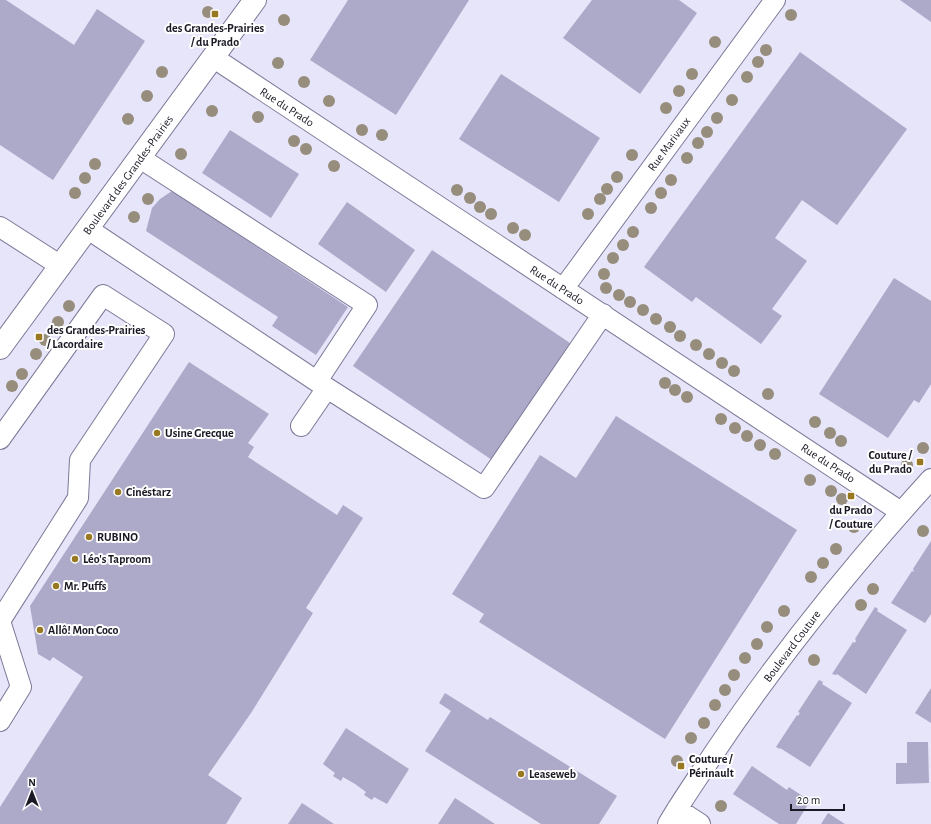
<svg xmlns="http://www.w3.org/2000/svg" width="931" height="824" viewBox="0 0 931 824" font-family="'Alegreya Sans',sans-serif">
	<rect width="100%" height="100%" fill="#e6e5f9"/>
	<path fill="#aca9c9" d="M0,0H6L74,45L97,9L145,41L53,180L0,145Z
		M348,0H469L396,115L310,60Z
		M592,0H679L697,13L640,94L563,38Z
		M900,0H931V22Z
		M800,52L907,129L837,225L802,200L775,238L807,261L772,309L782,316L761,344L696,297L692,302L644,267Z
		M501,74L600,138L559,202L459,139Z
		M230,130L299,174L271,218L202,173Z
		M172,191L348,307L316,355L272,326L278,317L146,231L152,208L160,199Z
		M347,202L415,250L386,292L318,244Z
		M432,250L570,343L492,460L353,366Z
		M894,278L931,301V384L919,403L914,400L888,438L819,394Z
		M189,362L269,414L248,443L254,447L248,457L337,515L343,505L363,518L306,608L313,613L251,713L208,775L242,798L226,824H0V807L83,677L53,657L50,661L38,654L30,606Z
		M616,416L797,530L665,739L479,622L484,614L452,594L540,455L576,478Z
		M931,541V614L925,623L891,603L912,571L914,572L913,569Z
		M875,607L878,609L877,611L907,630L866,694L837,674L836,675L832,674L853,642L855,643L856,640L855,639Z
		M819,680L823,682L822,684L852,703L810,767L780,748V749L776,747L797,715L798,716L800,713L798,712Z
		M931,688V723L915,713Z
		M445,693L488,720L490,717L617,796L599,824H541L425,751L451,711L439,703Z
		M346,728L409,769L387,804L374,797L372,800L364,795L366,792L355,784L343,777L341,781L333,776L335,773L323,764Z
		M907,742H928L929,783L896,784V763H907Z
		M752,766L787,790L789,787L810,801L796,824H779L733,794Z
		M455,798L495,824H438Z
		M302,803L334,824H288Z
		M828,813L845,824H821Z"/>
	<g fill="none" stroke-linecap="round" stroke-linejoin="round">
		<defs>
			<path id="minor" d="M214,58L901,512
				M140,158L367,305L317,381
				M0,227L61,266
				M88,229L327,388L484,488L603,314
				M563,289L775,0
				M301,426L327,388
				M0,439L103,295L164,334L80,460L78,498L0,621L21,687L0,721
				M677,809L700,824
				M668,824C682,800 699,776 714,753C779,656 853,565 931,479"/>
			<path id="major" d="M0,348L255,0"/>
		</defs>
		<use href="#minor" stroke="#7c7998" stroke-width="22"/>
		<use href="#major" stroke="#7c7998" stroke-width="24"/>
		<use href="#minor" stroke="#fff" stroke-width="20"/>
		<use href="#major" stroke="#fff" stroke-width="22"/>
	</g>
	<g fill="#978d7d">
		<circle cx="208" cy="12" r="6"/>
		<circle cx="791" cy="15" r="6"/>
		<circle cx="284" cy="20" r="6"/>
		<circle cx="715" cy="42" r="6"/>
		<circle cx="766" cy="50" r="6"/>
		<circle cx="758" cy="62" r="6"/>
		<circle cx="278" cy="63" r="6"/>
		<circle cx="162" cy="72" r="6"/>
		<circle cx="692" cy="74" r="6"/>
		<circle cx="747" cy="77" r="6"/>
		<circle cx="304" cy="82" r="6"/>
		<circle cx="679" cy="91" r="6"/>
		<circle cx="147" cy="96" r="6"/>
		<circle cx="732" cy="100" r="6"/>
		<circle cx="329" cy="101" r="6"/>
		<circle cx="666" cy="108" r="6"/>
		<circle cx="212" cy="111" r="6"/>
		<circle cx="258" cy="117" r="6"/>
		<circle cx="717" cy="118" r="6"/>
		<circle cx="128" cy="119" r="6"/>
		<circle cx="362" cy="130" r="6"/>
		<circle cx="707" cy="132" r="6"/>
		<circle cx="382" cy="135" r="6"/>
		<circle cx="294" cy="141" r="6"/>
		<circle cx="698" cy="143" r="6"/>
		<circle cx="306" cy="149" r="6"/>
		<circle cx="181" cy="154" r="6"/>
		<circle cx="632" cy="155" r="6"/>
		<circle cx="687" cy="158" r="6"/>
		<circle cx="95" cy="164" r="6"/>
		<circle cx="334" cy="166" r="6"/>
		<circle cx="617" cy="177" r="6"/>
		<circle cx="85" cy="178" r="6"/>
		<circle cx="671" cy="180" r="6"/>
		<circle cx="607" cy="189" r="6"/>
		<circle cx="457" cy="190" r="6"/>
		<circle cx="75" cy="193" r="6"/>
		<circle cx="661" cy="193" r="6"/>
		<circle cx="470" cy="198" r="6"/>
		<circle cx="148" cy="199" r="6"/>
		<circle cx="600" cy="199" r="6"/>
		<circle cx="480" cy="207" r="6"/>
		<circle cx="651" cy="208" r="6"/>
		<circle cx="491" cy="214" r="6"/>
		<circle cx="588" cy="214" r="6"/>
		<circle cx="134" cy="217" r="6"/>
		<circle cx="513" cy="228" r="6"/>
		<circle cx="633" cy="232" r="6"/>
		<circle cx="525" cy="235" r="6"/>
		<circle cx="623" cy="245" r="6"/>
		<circle cx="613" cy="258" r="6"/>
		<circle cx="604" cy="274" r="6"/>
		<circle cx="606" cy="288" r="6"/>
		<circle cx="619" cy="295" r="6"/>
		<circle cx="630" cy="302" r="6"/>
		<circle cx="69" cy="306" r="6"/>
		<circle cx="643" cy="310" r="6"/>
		<circle cx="656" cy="319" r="6"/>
		<circle cx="58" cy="322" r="6"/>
		<circle cx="670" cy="327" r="6"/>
		<circle cx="680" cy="336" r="6"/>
		<circle cx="45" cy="340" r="6"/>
		<circle cx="696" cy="345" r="6"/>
		<circle cx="36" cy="354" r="6"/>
		<circle cx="709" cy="354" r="6"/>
		<circle cx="722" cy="363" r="6"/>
		<circle cx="734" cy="371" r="6"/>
		<circle cx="22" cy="374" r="6"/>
		<circle cx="665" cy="383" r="6"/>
		<circle cx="12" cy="386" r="6"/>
		<circle cx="675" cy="390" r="6"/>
		<circle cx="768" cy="394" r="6"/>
		<circle cx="687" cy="397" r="6"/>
		<circle cx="721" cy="419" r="6"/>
		<circle cx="815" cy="422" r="6"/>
		<circle cx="735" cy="428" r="6"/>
		<circle cx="830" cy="433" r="6"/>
		<circle cx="747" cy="436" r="6"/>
		<circle cx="841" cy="441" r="6"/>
		<circle cx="760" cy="445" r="6"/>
		<circle cx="923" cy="448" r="6"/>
		<circle cx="775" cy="454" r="6"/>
		<circle cx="907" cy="465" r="6"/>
		<circle cx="810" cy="480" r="6"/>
		<circle cx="831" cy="491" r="6"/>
		<circle cx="842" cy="499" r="6"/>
		<circle cx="854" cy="527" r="6"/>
		<circle cx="923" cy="531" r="6"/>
		<circle cx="836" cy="549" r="6"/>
		<circle cx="823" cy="563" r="6"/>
		<circle cx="811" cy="577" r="6"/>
		<circle cx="873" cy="589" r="6"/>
		<circle cx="861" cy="605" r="6"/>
		<circle cx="784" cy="611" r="6"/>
		<circle cx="767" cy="627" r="6"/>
		<circle cx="757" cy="644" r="6"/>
		<circle cx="745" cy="658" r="6"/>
		<circle cx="814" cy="660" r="6"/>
		<circle cx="734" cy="675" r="6"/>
		<circle cx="725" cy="690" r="6"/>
		<circle cx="715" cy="705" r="6"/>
		<circle cx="704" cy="723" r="6"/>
		<circle cx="691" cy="738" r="6"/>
		<circle cx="677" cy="761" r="6"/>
		<circle cx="721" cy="806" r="6"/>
	</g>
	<g fill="#987821" stroke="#fff" stroke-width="1.5">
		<rect x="211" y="10" width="8" height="8" rx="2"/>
		<rect x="35" y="333" width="8" height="8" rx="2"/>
		<circle cx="157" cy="433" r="4"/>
		<rect x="916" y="458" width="8" height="8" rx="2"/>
		<circle cx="118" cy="492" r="4"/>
		<rect x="847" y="492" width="8" height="8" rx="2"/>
		<circle cx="89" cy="537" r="4"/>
		<circle cx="75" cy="559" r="4"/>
		<circle cx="56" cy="586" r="4"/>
		<circle cx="40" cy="630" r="4"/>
		<rect x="677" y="762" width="8" height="8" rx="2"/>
		<circle cx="521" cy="774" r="4"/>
	</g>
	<g text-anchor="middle" stroke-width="4" stroke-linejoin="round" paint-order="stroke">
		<g font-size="12" font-weight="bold" fill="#1a1925" stroke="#fff" text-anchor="start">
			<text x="215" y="32" text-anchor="middle">des Grandes-Prairies<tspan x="215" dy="14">/ du Prado</tspan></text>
			<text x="47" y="334">des Grandes-Prairies<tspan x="47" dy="14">/ Lacordaire</tspan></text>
			<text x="165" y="437">Usine Grecque</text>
			<text x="912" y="459" text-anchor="end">Couture /<tspan x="912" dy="14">du Prado</tspan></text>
			<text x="126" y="496">Cinéstarz</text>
			<text x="851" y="514" text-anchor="middle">du Prado<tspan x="851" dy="14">/ Couture</tspan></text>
			<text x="97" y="541">RUBINO</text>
			<text x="83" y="563">Léo's Taproom</text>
			<text x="64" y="590">Mr. Puffs</text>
			<text x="48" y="634">Allô! Mon Coco</text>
			<text x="689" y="763">Couture /<tspan x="689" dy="14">Périnault</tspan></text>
			<text x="529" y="778">Leaseweb</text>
		</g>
		<g font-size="12" fill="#1a1925" stroke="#fff">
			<text transform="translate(287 107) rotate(33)" y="4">Rue du Prado</text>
			<text transform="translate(669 144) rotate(-54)" y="4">Rue Marivaux</text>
			<text transform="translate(128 175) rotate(-54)" y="4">Boulevard des Grandes-Prairies</text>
			<text transform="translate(557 285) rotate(33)" y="4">Rue du Prado</text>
			<text transform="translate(828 463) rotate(33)" y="4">Rue du Prado</text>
			<text transform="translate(792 646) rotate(-53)" y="4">Boulevard Couture</text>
		</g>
	</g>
	<g transform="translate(32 792)" stroke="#ffffff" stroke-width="3" paint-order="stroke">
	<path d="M0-3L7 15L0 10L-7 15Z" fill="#1a1925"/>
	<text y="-6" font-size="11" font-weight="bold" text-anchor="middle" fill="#1a1925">N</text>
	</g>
	<path d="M791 804v6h53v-6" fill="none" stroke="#1a1925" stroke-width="2"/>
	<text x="797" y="804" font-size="12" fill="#1a1925" stroke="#ffffff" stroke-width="3" paint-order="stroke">20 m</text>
</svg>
